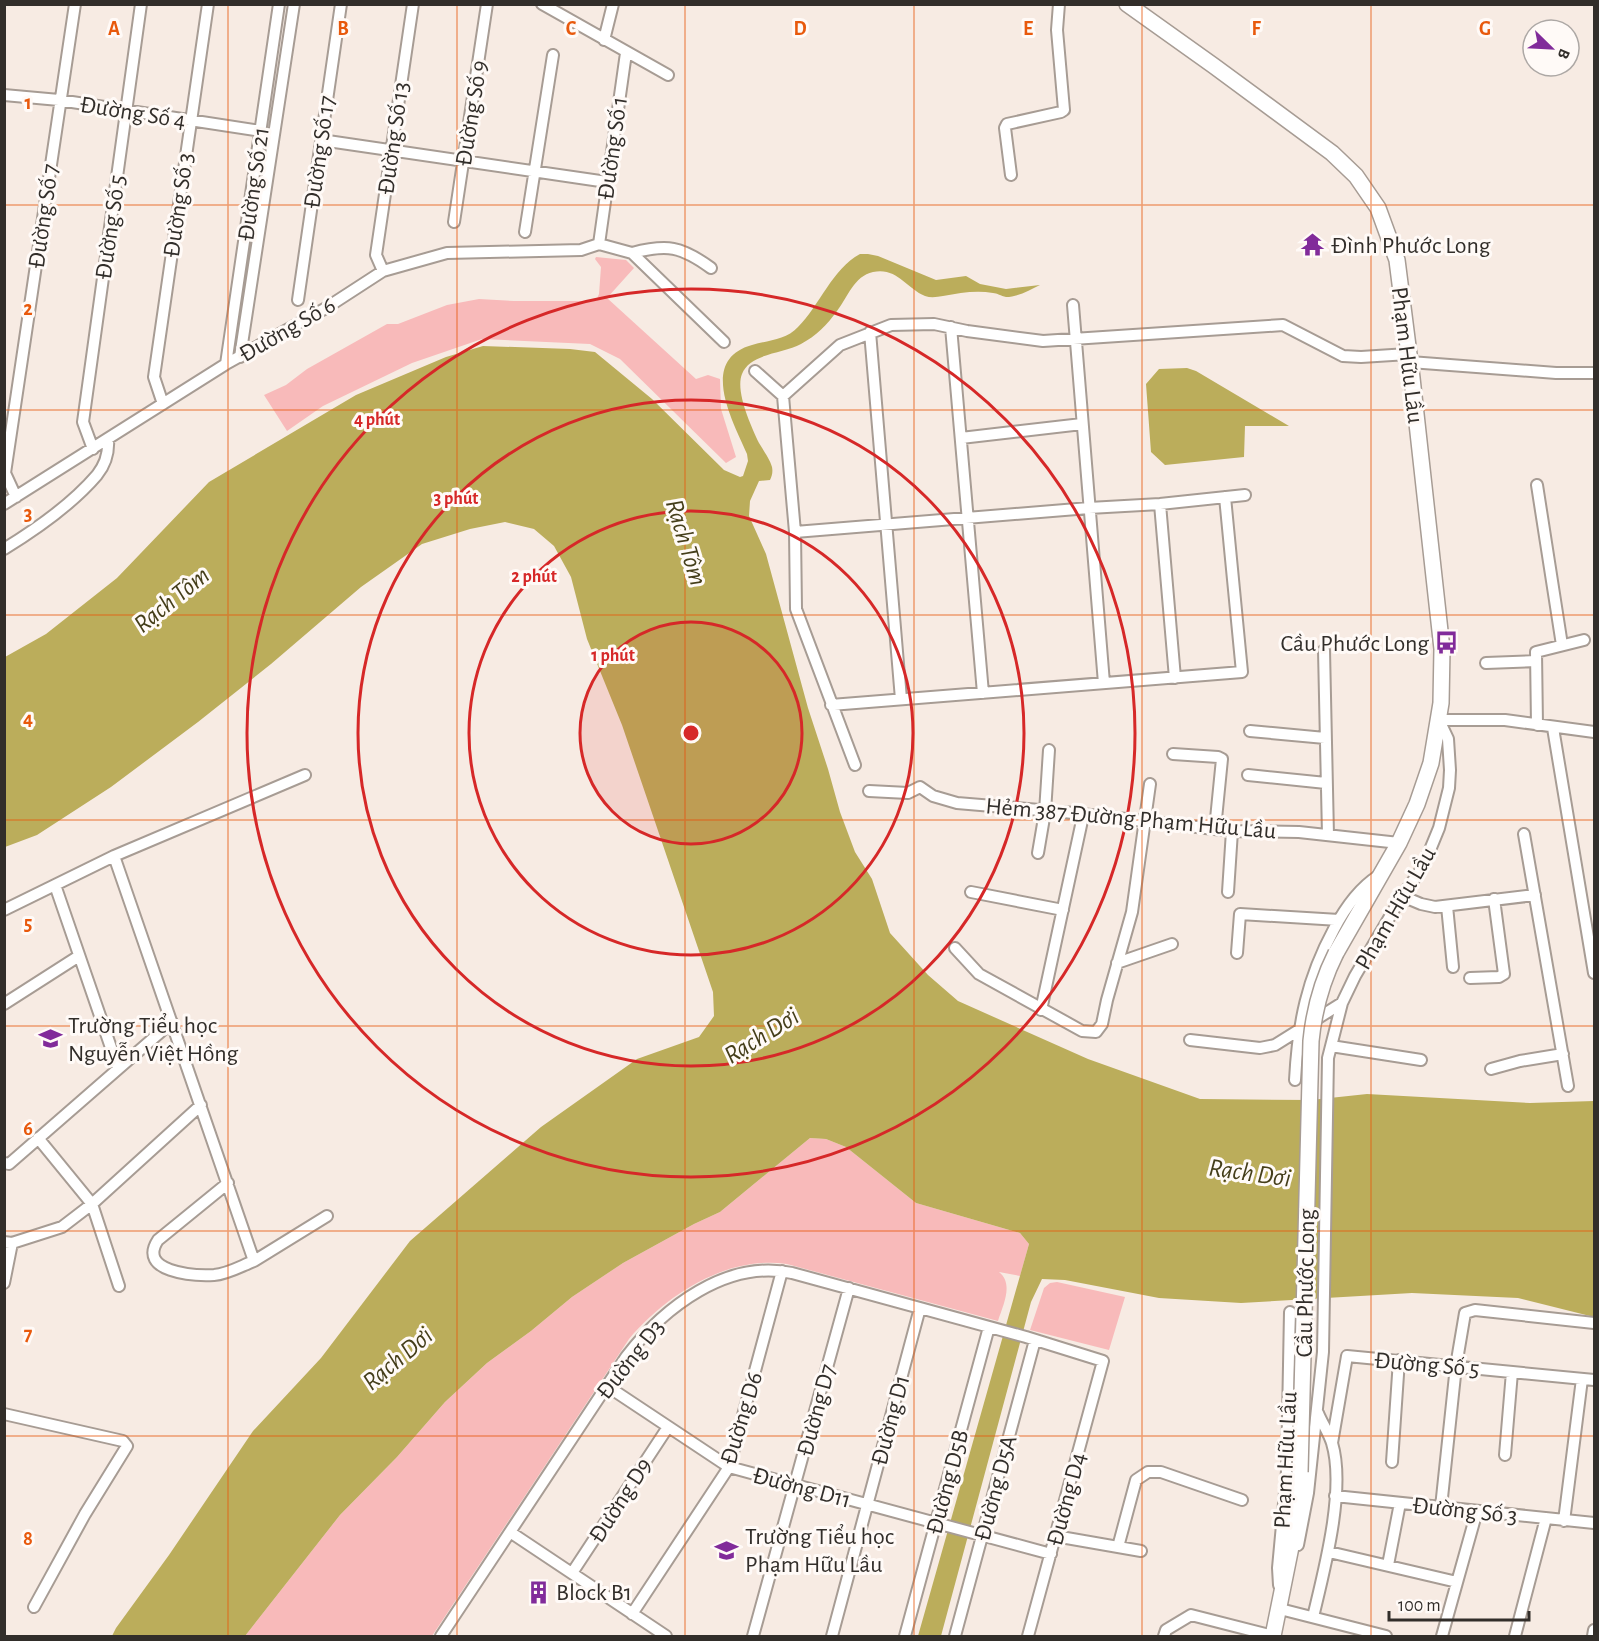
<svg xmlns="http://www.w3.org/2000/svg" width="1599" height="1641" viewBox="0 0 1599 1641" font-family="'Alegreya Sans',sans-serif">
	<rect width="100%" height="100%" fill="#f7ebe3"/>
	<path fill="#f8baba" d="M596,257L626,260L634,268L607,298L696,379L708,375L720,379L721,409L736,457L726,463L620,359L590,344L482,339L412,363L323,406L287,431L264,395L286,385L307,369L387,324H398L447,305L479,299L514,301H596L599,294L601,267L595,259Z
		M810,1138L826,1139L846,1147L916,1203L1020,1233L1029,1244L1020,1276L999,1272C1014,1284 1003,1305 998,1321L787,1264C727,1255 666,1295 629,1339L432,1636H245L340,1515L397,1457L445,1402L487,1363L531,1331L572,1297L623,1263L694,1224L720,1212Z
		M1057,1282L1125,1297L1109,1350L1030,1330L1044,1288L1050,1283Z"/>
	<path fill="#bbad5b" d="M860,254H868L878,256L936,280L966,276L980,284L1006,289L1040,285C1030,290 1018,297 1006,297C1001,296 997,293 993,293C976,290 960,293 943,296C937,297 931,298 925,296C906,288 897,267 873,272C854,276 848,297 837,311C827,325 816,336 801,344C783,354 750,353 742,374C735,391 751,426 759,443C763,450 770,459 772,467C773,472 772,476 770,480L759,481L750,501L749,516L766,554L808,708L828,769L840,812L855,852L872,879L890,933L928,975L958,1001L1088,1059L1200,1099L1311,1100L1367,1094L1530,1103L1594,1101V1317L1518,1298L1412,1293L1241,1303L1159,1298L1065,1280L1042,1279L1031,1302L941,1636H918L1029,1244L1020,1233L916,1203L846,1147L826,1139L810,1138L720,1212L694,1224L623,1263L572,1297L531,1331L487,1363L445,1402L397,1457L340,1515L245,1636H112L116,1628L169,1555L253,1431L321,1358L410,1241L541,1127L637,1059L699,1037L714,1016L713,992L622,725L587,639L571,577L554,546L534,529L505,522L470,529L422,544L361,587L271,664L198,722L111,787L37,835L5,847V657L46,634L117,578L209,482L356,395L446,357L483,346L570,349L595,352L652,399L724,470L740,477L743,476L748,461L747,454C733,421 698,360 752,345C769,340 786,340 798,327C820,305 832,269 860,254Z
		M1187,368L1196,371L1289,426H1245L1244,457L1165,465L1151,452L1146,384L1159,369Z"/>
	<g fill="none" stroke-linecap="round" stroke-linejoin="round">
		<defs>
			<path id="street" d="M542,4L668,75
				M604,40L613,4
				M4,95L59,100L261,131
				M321,140L607,182
				M1011,175L1005,128L1007,124L1061,112L1064,110L1057,30L1059,4
				M454,222L487,4
				M525,232L553,55
				M599,244L626,53
				M599,244L632,253L724,342
				M632,253C667,244 681,246 711,268
				M383,271L376,255L413,4
				M298,300L341,4
				M1073,305L1104,683
				M951,327L983,693
				M870,332L901,699
				M240,357L294,4
				M1410,362L1556,373H1594
				M226,364L279,4
				M755,371L783,396L795,532L796,609L855,765
				M783,396L840,345L891,325L934,324L967,331L1043,341L1283,325L1343,356L1361,357L1408,354
				M163,404L154,377L208,4
				M961,438L1082,424
				M93,449L83,422L141,4
				M1537,485L1562,645
				M16,497L5,473L75,4
				M4,504L226,364L326,308L383,271L447,253L581,250L599,244
				M1160,504L1175,678
				M795,532L1089,508L1160,504L1245,495
				M4,549C35,530 74,502 97,475C105,465 109,452 108,439
				M1324,650L1328,835
				M1486,663L1536,661
				M831,705L1242,672L1225,497
				M1439,720H1505L1594,732
				M1537,725L1536,652L1584,640
				M1553,728L1594,973
				M1250,731L1325,738
				M1173,754L1218,757L1222,759L1215,829
				M1248,775L1326,783
				M869,791L908,793L920,787L933,796L957,803L1064,812L1232,831L1299,832L1399,843
				M1524,834L1568,1086
				M1038,853L1045,812L1049,750
				M114,856L254,1261L327,1216
				M55,885L118,1068
				M971,892L1063,910
				M1228,892L1232,831
				M1402,896L1421,904L1435,907L1535,895
				M1447,906L1453,967
				M4,910L114,856L305,775
				M955,948L979,974L1082,1031L1096,1032L1102,1024L1107,1000L1132,912L1150,784
				M1237,953L1240,914L1339,920
				M1117,963L1172,944
				M1470,978L1499,977L1504,974L1494,899
				M4,1004L79,956
				M1041,1010L1083,816
				M1190,1040L1260,1048L1275,1045L1342,1003
				M1331,1046L1421,1060
				M1491,1069L1520,1061L1563,1054
				M1295,1080C1298,1023 1307,979 1334,929C1345,908 1358,889 1378,876
				M38,1138L92,1204L119,1286
				M4,1163L9,1164L172,1022
				M228,1183L158,1240C137,1272 193,1276 214,1275C228,1274 241,1266 254,1261
				M4,1242L12,1243L62,1227L92,1204L201,1105
				M4,1283L12,1243
				M607,1386L729,1467L1051,1554
				M4,1414L123,1441L127,1446L85,1514L34,1607
				M1332,1443L1347,1356L1594,1380
				M1505,1455L1512,1372
				M1392,1462L1399,1360
				M1335,1496L1594,1523
				M1441,1507L1456,1366L1465,1313L1475,1310L1594,1323
				M1564,1521L1582,1379
				M510,1532L666,1636
				M1055,1536L1141,1551
				M1298,1545L1308,1493L1323,1352L1328,1058L1342,1003L1355,976L1402,896L1423,867L1439,828L1449,788L1450,770L1448,739L1439,720
				M1118,1547L1136,1480L1148,1472H1161L1242,1500
				M1329,1552L1457,1582
				M1388,1565L1400,1503
				M572,1573L668,1427
				M1279,1585L1278,1568L1287,1471L1290,1312
				M1280,1609L1386,1636
				M632,1614L729,1467L782,1271
				M1313,1617C1324,1571 1346,1489 1332,1443C1329,1433 1322,1423 1318,1413
				M441,1636L626,1357C664,1307 727,1259 792,1273L1026,1337L1103,1361L1028,1636
				M753,1636L849,1288
				M832,1636L920,1308
				M905,1636L989,1327
				M955,1636L1035,1340
				M1164,1636L1166,1630L1191,1615L1273,1636
				M1442,1636L1477,1511
				M1515,1636L1546,1518
				M1593,1636L1594,1630"/>
			<path id="secondary" d="M1127,4L1214,66L1332,153L1356,176L1378,208L1397,260L1412,378L1442,649L1441,703L1431,763L1417,804L1399,843L1336,953
				M1273,1636L1292,1542L1300,1472"/>
		</defs>
		<use href="#street" stroke="#a79c94" stroke-width="14"/>
		<use href="#secondary" stroke="#a79c94" stroke-width="18"/>
		<use href="#street" stroke="#fff" stroke-width="10"/>
		<use href="#secondary" stroke="#fff" stroke-width="15"/>
		<defs>
			<path id="secondary-bridge" d="M1300,1472L1311,1041C1314,1010 1322,981 1336,953"/>
		</defs>
		<use href="#secondary-bridge" stroke="#a79c94" stroke-width="18" stroke-linecap="butt"/>
		<use href="#secondary-bridge" stroke="#fff" stroke-width="15"/>
	</g>
	<path fill="none" stroke="#e8590c" stroke-width="1.5" stroke-opacity="0.55" d="M228,4V1636M457,4V1636M685,4V1636M914,4V1636M1142,4V1636M1371,4V1636M4,205H1594M4,410H1594M4,615H1594M4,820H1594M4,1026H1594M4,1231H1594M4,1436H1594"/>
	<circle cx="691" cy="733" r="111" fill="#d62828" fill-opacity=".12"/>
	<g fill="none" stroke="#d62828" stroke-width="3">
		<circle cx="691" cy="733" r="111"/>
		<circle cx="691" cy="733" r="222"/>
		<circle cx="691" cy="733" r="333"/>
		<circle cx="691" cy="733" r="444"/>
	</g>
	<defs>
		<symbol id="temple-bare" viewBox="-9 -9 18 18"><path d="M0-6L5-2H3V0L6.5 2.5H4V6H1.5V3h-3V6H-4V2.5H-6.5L-3 0V-2H-5Z" fill="#812b9a" stroke="#fffaf7" stroke-width="2.5" paint-order="stroke"/></symbol>
		<symbol id="bus-bare" viewBox="-9 -9 18 18"><path d="M-5-6H5V4H4V6H2V4H-2V6H-4V4H-5ZM-3.5-4V0h7V-4ZM-3.5 1.2v1.5H-2V1.2ZM2 1.2v1.5H3.5V1.2Z" fill="#812b9a" stroke="#fffaf7" stroke-width="2.5" paint-order="stroke"/></symbol>
		<symbol id="school-bare" viewBox="-9 -9 18 18"><path d="M0-5L7-2L0 1L-7-2ZM-4 1L0 2.5L4 1V4Q0 6-4 4Z" fill="#812b9a" stroke="#fffaf7" stroke-width="2.5" paint-order="stroke"/></symbol>
		<symbol id="building-bare" viewBox="-9 -9 18 18"><path d="M-4-6H4V6H1V3H-1V6H-4ZM-2.5-4.3h1.7v1.8h-1.7ZM.8-4.3h1.7v1.8H.8ZM-2.5-1h1.7V.8h-1.7ZM.8-1h1.7V.8H.8Z" fill="#812b9a" stroke="#fffaf7" stroke-width="2.5" paint-order="stroke"/></symbol>
	</defs>
	<g fill-rule="evenodd">
		<use href="#temple-bare" x="1296" y="228" width="33" height="33"/>
		<use href="#bus-bare" x="1430" y="626" width="33" height="33"/>
		<use href="#school-bare" x="34" y="1022" width="33" height="33"/>
		<use href="#school-bare" x="710" y="1534" width="33" height="33"/>
		<use href="#building-bare" x="522" y="1576" width="33" height="33"/>
	</g>
	<g text-anchor="middle" stroke-width="6" stroke-linejoin="round" paint-order="stroke">
		<g font-size="24" fill="#322e2a" stroke="#fffaf7">
			<text transform="translate(133 112) rotate(9)" y="8">Đường Số 4</text>
			<text transform="translate(471 113) rotate(-81)" y="8">Đường Số 9</text>
			<text transform="translate(393 138) rotate(-82)" y="8">Đường Số 13</text>
			<text transform="translate(612 148) rotate(-82)" y="8">Đường Số 1</text>
			<text transform="translate(319 152) rotate(-82)" y="8">Đường Số 17</text>
			<text transform="translate(253 184) rotate(-82)" y="8">Đường Số 21</text>
			<text transform="translate(178 205) rotate(-82)" y="8">Đường Số 3</text>
			<text transform="translate(43 216) rotate(-82)" y="8">Đường Số 7</text>
			<text transform="translate(110 227) rotate(-82)" y="8">Đường Số 5</text>
			<text transform="translate(287 329) rotate(-30)" y="8">Đường Số 6</text>
			<text transform="translate(1408 355) rotate(83)" y="8">Phạm Hữu Lầu</text>
			<text transform="translate(1131 818) rotate(5)" y="8">Hẻm 387 Đường Phạm Hữu Lầu</text>
			<text transform="translate(1395 908) rotate(-60)" y="8">Phạm Hữu Lầu</text>
			<text transform="translate(1305 1283) rotate(-89)" y="8">Cầu Phước Long</text>
			<text transform="translate(630 1359) rotate(-52)" y="8">Đường D3</text>
			<text transform="translate(1427 1364) rotate(5)" y="8">Đường Số 5</text>
			<text transform="translate(816 1410) rotate(-75)" y="8">Đường D7</text>
			<text transform="translate(741 1418) rotate(-73)" y="8">Đường D6</text>
			<text transform="translate(890 1420) rotate(-75)" y="8">Đường D1</text>
			<text transform="translate(1285 1460) rotate(-87)" y="8">Phạm Hữu Lầu</text>
			<text transform="translate(947 1482) rotate(-75)" y="8">Đường D5B</text>
			<text transform="translate(802 1487) rotate(15)" y="8">Đường D11</text>
			<text transform="translate(995 1488) rotate(-75)" y="8">Đường D5A</text>
			<text transform="translate(1066 1499) rotate(-75)" y="8">Đường D4</text>
			<text transform="translate(620 1500) rotate(-57)" y="8">Đường D9</text>
			<text transform="translate(1465 1510) rotate(6)" y="8">Đường Số 3</text>
		</g>
		<g font-size="24" fill="#322e2a" stroke="#fffaf7" text-anchor="start">
			<text x="1331" y="253">Đình Phước Long</text>
			<text x="1429" y="651" text-anchor="end">Cầu Phước Long</text>
			<text x="68" y="1033">Trường Tiểu học<tspan x="68" dy="28">Nguyễn Việt Hồng</tspan></text>
			<text x="745" y="1544">Trường Tiểu học<tspan x="745" dy="28">Phạm Hữu Lầu</tspan></text>
			<text x="556" y="1600">Block B1</text>
		</g>
		<g font-size="26" font-style="italic" fill="#453e1a" stroke="#fffaf7">
			<text transform="translate(687 542) rotate(73)" y="9">Rạch Tôm</text>
			<text transform="translate(171 599) rotate(-39)" y="9">Rạch Tôm</text>
			<text transform="translate(761 1035) rotate(-32)" y="9">Rạch Dơi</text>
			<text transform="translate(1250 1172) rotate(8)" y="9">Rạch Dơi</text>
			<text transform="translate(397 1358) rotate(-40)" y="9">Rạch Dơi</text>
		</g>
	</g>
	<g font-size="20" text-anchor="middle" font-weight="bold" fill="#e8590c" stroke="#fffaf7" stroke-width="6" stroke-linejoin="round" paint-order="stroke">
		<text x="114" y="35">A</text>
		<text x="343" y="35">B</text>
		<text x="571" y="35">C</text>
		<text x="800" y="35">D</text>
		<text x="1028" y="35">E</text>
		<text x="1256" y="35">F</text>
		<text x="1485" y="35">G</text>
		<text x="28" y="109">1</text>
		<text x="28" y="315">2</text>
		<text x="28" y="520">3</text>
		<text x="28" y="725">4</text>
		<text x="28" y="930">5</text>
		<text x="28" y="1135">6</text>
		<text x="28" y="1340">7</text>
		<text x="28" y="1545">8</text>
	</g>
	<circle cx="691" cy="733" r="9" fill="#d62828" stroke="#fffaf7" stroke-width="3"/>
	<g font-size="18" text-anchor="middle" font-weight="bold" fill="#d62828" stroke="#fffaf7" stroke-width="6" stroke-linejoin="round" paint-order="stroke">
		<text x="377" y="425">4 phút</text>
		<text x="456" y="504">3 phút</text>
		<text x="534" y="582">2 phút</text>
		<text x="613" y="661">1 phút</text>
	</g>
	<rect width="1599" height="1641" fill="none" stroke="#322e2a" stroke-width="12"/>
	<g transform="translate(1551 48) rotate(114)"><circle r="28" fill="#fffaf7" stroke="#ada8a5" stroke-width="1.5"/>
	<path d="M0-4.5L10 22L0 15L-10 22Z" fill="#812b9a"/>
	<text y="-9" font-size="16" font-weight="bold" text-anchor="middle" fill="#322e2a">B</text>
	</g>
	<path d="M1389 1611v9h140v-9" fill="none" stroke="#322e2a" stroke-width="3"/>
	<text x="1398" y="1611" font-size="18" fill="#322e2a" stroke="#fffaf7" stroke-width="4.5" paint-order="stroke">100 m</text>
</svg>
